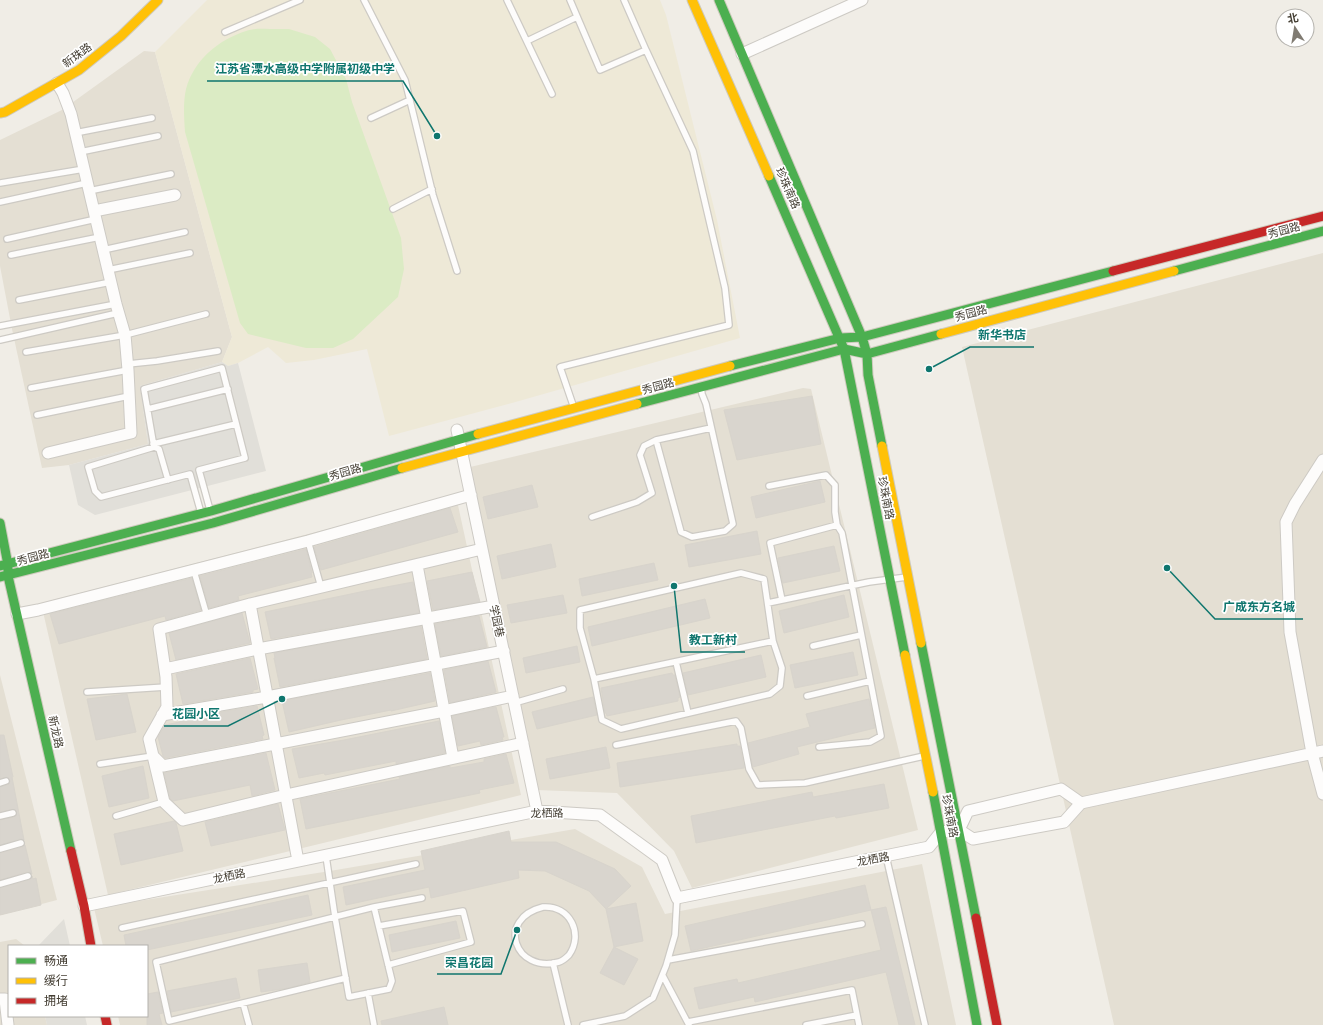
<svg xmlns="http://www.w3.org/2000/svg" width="1323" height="1025" viewBox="0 0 1323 1025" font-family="Lato,'Noto Sans SC',sans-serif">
	<rect width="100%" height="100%" fill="#f0ede6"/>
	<path fill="#e4dfd3" d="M144,51L155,52L232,337L222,362L140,386L148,444L69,465L42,468L12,329L0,266V140L62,110Z
		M1323,253V1025H1114L962,347Z
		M803,388L811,389L918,830L692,888L674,851L617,793L536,790L466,468Z
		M456,496L521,795L108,895L41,603Z
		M0,675L57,900L0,915Z
		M575,829L642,867L665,914L922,864L956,1025H120L118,1016H147V946H103L94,908L330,871Z
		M16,939L25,946H9V1016H45L47,1025H0V942Z"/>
	<path fill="#eee9d7" d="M207,0H660L666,15L717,220L740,338L512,403L389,436L367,349L314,360L286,363L268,347L238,363L228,366L222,362L232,337L155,52Z"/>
	<path fill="#dbebc4" d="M270,29H289L315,37L330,49L346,79L352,102L401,238L404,269L398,297L353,339L333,348H306L248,334L240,323L185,132C184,117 183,103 186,89C194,60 218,40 246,31C253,28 263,29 270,29Z"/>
	<path fill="#e1dfd9" d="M222,362L228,366L238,363L266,471L95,515L78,505L69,465L148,444L140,386Z
		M64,919L70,946H38Z
		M45,1016H85L87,1025H47Z"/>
	<path fill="#d9d5ce" stroke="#d8d4cc" d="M812,396L821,444L737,460L724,410Z
		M820,481L825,502L756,518L751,497Z
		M532,485L538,507L488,519L483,497Z
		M450,508L458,532L321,570L314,547Z
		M757,531L761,554L689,567L685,545Z
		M551,544L556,567L502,579L497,556Z
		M834,546L840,571L783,583L778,558Z
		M306,549L312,573H311L312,577L238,596L239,600L209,608L200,576Z
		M654,563L658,580L582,596L579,579Z
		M472,572L480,602L433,610L427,581Z
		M192,578L201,610L166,620L165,616L59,644L50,614Z
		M413,582L419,613L271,639L265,612L365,591Z
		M563,595L567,613L511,623L507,605Z
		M844,595L849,617L784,633L779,611Z
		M705,599L710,618L592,646L588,627Z
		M242,613L250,643L176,660L169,633Z
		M479,616L487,647L441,656L435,624Z
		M421,626L427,659L280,687L274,658H275L274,653Z
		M577,646L580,662L526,673L523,658Z
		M853,652L858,675L795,688L790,665Z
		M761,655L766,677L688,695L683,673Z
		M250,658L258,689L253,690V692L183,704L176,674Z
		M488,661L496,692L450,703L444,670Z
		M430,673L435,701L391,711V710L341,720L289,732L282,701Z
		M672,673L673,675H675L680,697L678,698V701L607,716L606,713H605L601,688Z
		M127,694L136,732L96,740L87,699Z
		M593,697L597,715L537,729L532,712Z
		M869,699L875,728L797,747L799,754L753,767L748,743L810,727L806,714Z
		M257,706L264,735L262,736L263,739L165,758L163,756L158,737L165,725L180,722V721L187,720L186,718Z
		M496,707L504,737H502L503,740L481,745L480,741L458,746L452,716Z
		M439,721L445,753L396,764V761L325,775L324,773L299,778L292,749L344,740Z
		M0,735H4L13,777H12L24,840L20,839L0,845V820L14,817L17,812L14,809L0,812V787L8,785L10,781L7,777L0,779Z
		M737,744V746H740L744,768L620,787L617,763Z
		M606,747L610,768L550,779L546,759Z
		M266,753L275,790L252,796L250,785L173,801L170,798L164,773Z
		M506,754L514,783L479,790L480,793L306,829L300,799L400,779L399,777L450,766V768L484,762V759Z
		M143,766L149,798L109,807L102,776Z
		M884,784L889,808L836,818L835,816L696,843L691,816L812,792L813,797Z
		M278,804L285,830L211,846L205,822Z
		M174,821L176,823L183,851L121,865L114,834Z
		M509,831L511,842H556L615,869L631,886L606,909L589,891L545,871L518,870L519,878L431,898L429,887L346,905L343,887L425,870L421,851Z
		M25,845L32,874L29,872H27L0,880V853L22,847Z
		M32,876L33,879L36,878L41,905L0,915V888L29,880Z
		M865,885L871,910L691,951L685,926Z
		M308,895L312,915L147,950V946H126L124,935Z
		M636,903L643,941L614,947L606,909Z
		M886,907L915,1025H899L886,972L755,1002L754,997L699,1009L694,988L737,979L738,983L881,950L871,910Z
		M456,921L460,938L392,952L389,935Z
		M614,947L638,959L624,985L600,973Z
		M307,963L310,982L289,988L261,992L258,970Z
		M236,978L240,998L171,1012L167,991Z
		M158,992L163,1013L159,1014L162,1025H147V994Z
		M444,1007L448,1025H382L381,1021Z"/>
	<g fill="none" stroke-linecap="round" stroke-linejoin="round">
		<defs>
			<path id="lane" d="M364,0L405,80L433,195L457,271
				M507,0L552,94
				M570,0L600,70L646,50L624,0
				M225,32L300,0
				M527,41L577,17
				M371,118L410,100
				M75,133L152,118
				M80,152L158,136
				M0,183L84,169
				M89,191L171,174
				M0,202L87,183
				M393,209L432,189
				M7,239L96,219
				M103,250L185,232
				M11,255L100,237
				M108,270L190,253
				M19,300L111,282
				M0,326L116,304
				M0,340L118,313
				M26,352L125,335L206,314
				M128,364L157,361L218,351
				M701,387L702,394L706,404L733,524L725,531L692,537L681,532L656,440L711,428
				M31,388L128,370
				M574,408L560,367L729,325L725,288L693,151L646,50
				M148,409L228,389
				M37,415L129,396
				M153,444L236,424
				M154,447L159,449L168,480
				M769,486L826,475L835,485V512L837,525L770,543L782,600
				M201,513L190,474L101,497L95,491L88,467L154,447L144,389L222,368L245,458L199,470L210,510
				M592,517L637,502L652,493L640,455L644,446L656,440
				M308,541L321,587
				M194,571L207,616
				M768,603L869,582L907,577
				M813,646L861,635
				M676,662L688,713
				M594,679L773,641L764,579L741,573L580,610V628L594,679L602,720L621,729L770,694L780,686L782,668L773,641
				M87,692L166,687
				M807,696L870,681
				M514,703L563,689
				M616,745L736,721L741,728L749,769L758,785L805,783L924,756
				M819,747L870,742L881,736L842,533L837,525
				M100,764L153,756
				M0,783L6,781
				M0,816L13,813
				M116,816L164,802
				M0,849L21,843
				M326,856L335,917L349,997L389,989L392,981L374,907
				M886,856L925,1025
				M0,884L28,876
				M543,907C570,905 584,934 569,955C566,958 563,961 559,962C515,974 495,919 543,907Z
				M379,926L463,911L471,942L388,965
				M122,928L416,864
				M668,960L862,924
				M553,963L568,1025
				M663,976L689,1025
				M346,978L169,1021L156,962L374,907L422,898
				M368,993L374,1025
				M243,1003L249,1025
				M688,1022L852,990L859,1025
				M583,1025L625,1016L653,998L666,966L675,935L677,898
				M806,1025L857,1015"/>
			<path id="street" d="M742,54L862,0
				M94,211L175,195
				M457,430L537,811
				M48,453L131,433L128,370L125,335L116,304L71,114L63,93L57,83
				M1323,460L1295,504L1286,522L1290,632L1312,753L1323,794
				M482,549L250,604L159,629L166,677L167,707L149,739L164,802L183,820L286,795L523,743
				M417,565L453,758
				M250,604L298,861
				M17,614L38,610L308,541L471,495
				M165,669L258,649L494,606
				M162,715L267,697L504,651
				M154,757L163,766L439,712L513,696
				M959,830L968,811L1061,789L1081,803L1323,751
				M84,906L537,811L600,815L662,860L677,898L929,847L941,832L959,830L973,839L1064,822L1081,803
				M0,999H5L8,1025"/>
			<path id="fast" d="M719,0L862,337L867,354L868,375L882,446
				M769,176L844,349L905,655
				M1174,271L1323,231
				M730,366L840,338L862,337L1113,271
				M637,404L844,349L867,354L941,334
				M0,523L8,565V576L71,851
				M0,566L211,511L478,434
				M0,577L213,523L402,468
				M921,643L976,918
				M933,792L977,1025"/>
			<path id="slow" d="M692,0L769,176
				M0,113L5,112L79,70L121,36L158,0
				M941,334L1174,271
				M478,434L730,366
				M882,446L921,643
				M402,468L637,404
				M905,655L933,792"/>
			<path id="jam" d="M1113,271L1323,216
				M71,851L84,906L91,946
				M976,918L997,1025
				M105,1016L107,1025"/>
		</defs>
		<use href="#lane" stroke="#cdcac4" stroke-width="8"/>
		<use href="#street" stroke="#cdcac4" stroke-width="13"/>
		<use href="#fast" stroke="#cecabd" stroke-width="11"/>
		<use href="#slow" stroke="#cecabd" stroke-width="11"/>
		<use href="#jam" stroke="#cecabd" stroke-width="11"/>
		<use href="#lane" stroke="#fdfcfb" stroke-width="5.5"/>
		<use href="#street" stroke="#fdfcfb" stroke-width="11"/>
		<use href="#fast" stroke="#4caf50" stroke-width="9"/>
		<use href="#slow" stroke="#ffc107" stroke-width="9"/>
		<use href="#jam" stroke="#c62828" stroke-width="9"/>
	</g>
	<g text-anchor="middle" stroke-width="3.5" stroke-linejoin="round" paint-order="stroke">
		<g font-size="11" fill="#443e33" stroke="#fff">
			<text transform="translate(77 55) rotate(-36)" y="4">新珠路</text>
			<text transform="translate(788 188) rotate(66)" y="4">珍珠南路</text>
			<text transform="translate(1284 230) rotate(-15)" y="4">秀园路</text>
			<text transform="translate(971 313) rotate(-15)" y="4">秀园路</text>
			<text transform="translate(658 386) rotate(-15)" y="4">秀园路</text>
			<text transform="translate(345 472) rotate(-16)" y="4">秀园路</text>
			<text transform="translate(886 498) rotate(79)" y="4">珍珠南路</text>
			<text transform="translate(33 557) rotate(-15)" y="4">秀园路</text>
			<text transform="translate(497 621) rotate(78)" y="4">学园巷</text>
			<text transform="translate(56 732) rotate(77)" y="4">新龙路</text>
			<text transform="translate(547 813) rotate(-1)" y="4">龙栖路</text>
			<text transform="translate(950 816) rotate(79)" y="4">珍珠南路</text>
			<text transform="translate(873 859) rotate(-11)" y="4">龙栖路</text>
			<text transform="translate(229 876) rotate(-12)" y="4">龙栖路</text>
		</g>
	</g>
	<path fill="none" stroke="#0f766e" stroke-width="1.5" d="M437 136L403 81H207M929 369L970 347H1034M1167 568L1215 619H1303M674 586L681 652H745M282 699L228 726H164M517 930L501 974H437"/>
	<g fill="#0f766e" stroke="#fff" stroke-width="1.5">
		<circle cx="437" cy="136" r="4"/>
		<circle cx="929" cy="369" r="4"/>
		<circle cx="1167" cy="568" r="4"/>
		<circle cx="674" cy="586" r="4"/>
		<circle cx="282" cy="699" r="4"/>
		<circle cx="517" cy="930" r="4"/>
	</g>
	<g font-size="12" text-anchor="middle" font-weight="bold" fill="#0f766e" stroke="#fff" stroke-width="3.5" stroke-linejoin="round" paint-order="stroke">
		<text x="305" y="73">江苏省溧水高级中学附属初级中学</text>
		<text x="1002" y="339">新华书店</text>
		<text x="1259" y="611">广成东方名城</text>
		<text x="713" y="644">教工新村</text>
		<text x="196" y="718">花园小区</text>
		<text x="469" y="967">荣昌花园</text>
	</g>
	<rect x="8" y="945" width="140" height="72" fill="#ffffff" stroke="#b4b2ad"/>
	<rect x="16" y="958" width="20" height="6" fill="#4caf50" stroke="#b4b2ad"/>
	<text x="44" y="965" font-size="12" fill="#443e33">畅通</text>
	<rect x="16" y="978" width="20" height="6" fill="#ffc107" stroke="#b4b2ad"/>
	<text x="44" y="985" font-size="12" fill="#443e33">缓行</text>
	<rect x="16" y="998" width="20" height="6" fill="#c62828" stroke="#b4b2ad"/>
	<text x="44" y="1005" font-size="12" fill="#443e33">拥堵</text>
	<g transform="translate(1295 28) rotate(348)"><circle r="19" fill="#ffffff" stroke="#b4b2ad"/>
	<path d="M0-3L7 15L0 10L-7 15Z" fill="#807b72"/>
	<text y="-6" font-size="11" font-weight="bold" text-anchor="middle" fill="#443e33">北</text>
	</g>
</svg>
